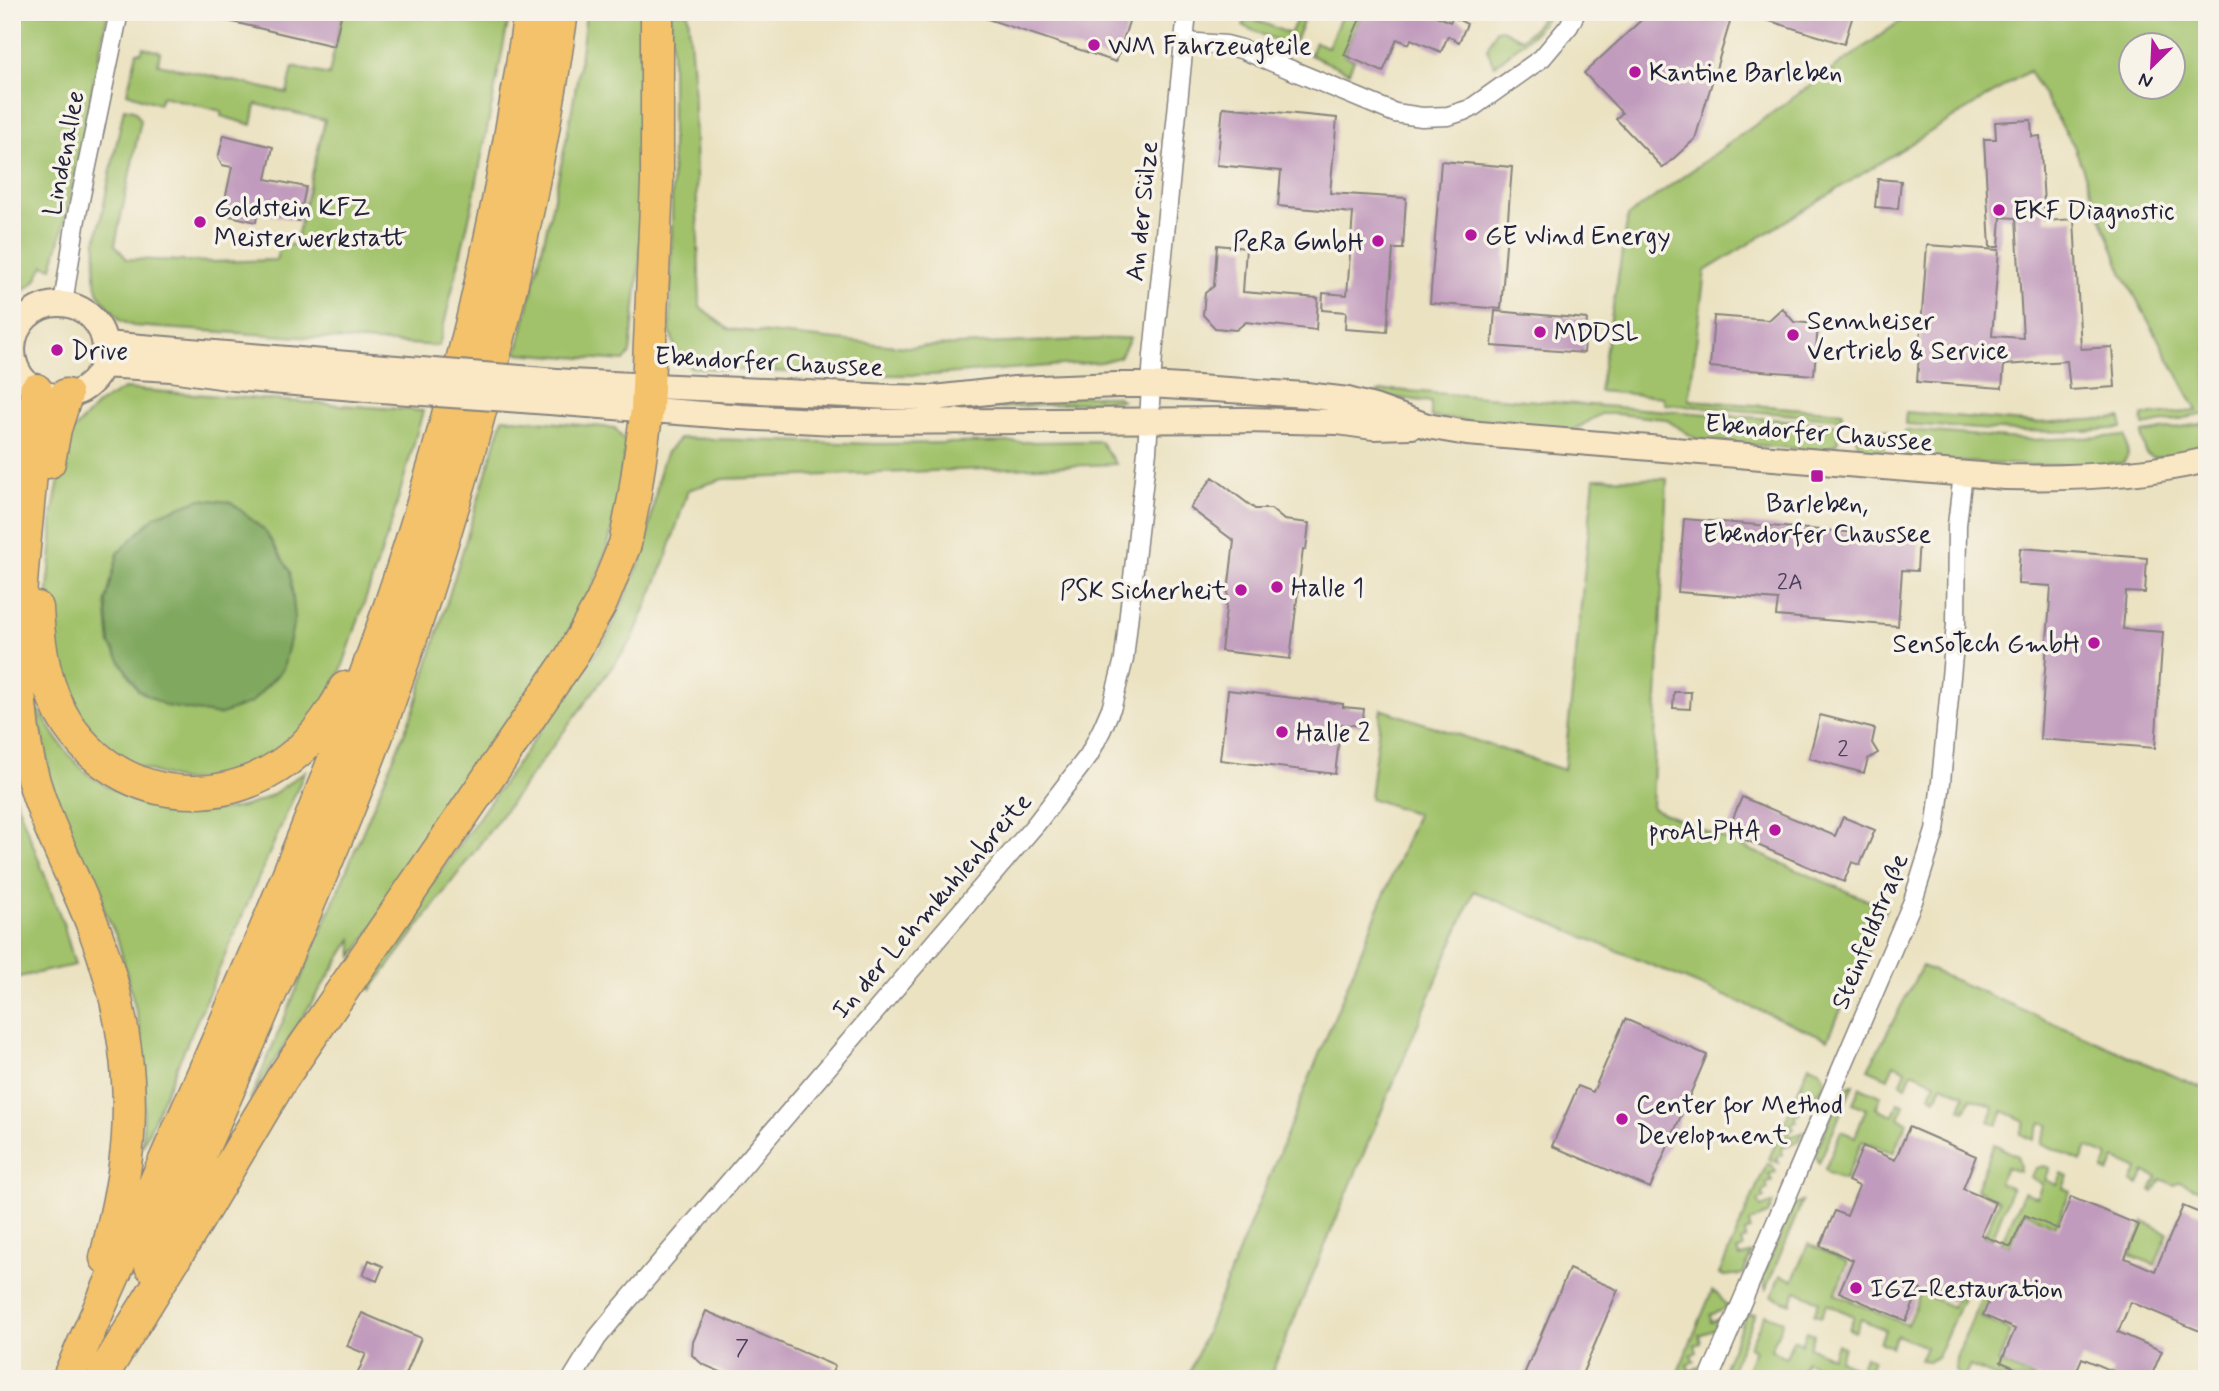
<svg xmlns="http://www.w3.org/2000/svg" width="2219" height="1391" viewBox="0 0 2219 1391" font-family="Mynerve,sans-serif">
	<rect width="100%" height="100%" fill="#f7f3e8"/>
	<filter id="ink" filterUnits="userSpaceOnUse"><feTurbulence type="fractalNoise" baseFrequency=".0143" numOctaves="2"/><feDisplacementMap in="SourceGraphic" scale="14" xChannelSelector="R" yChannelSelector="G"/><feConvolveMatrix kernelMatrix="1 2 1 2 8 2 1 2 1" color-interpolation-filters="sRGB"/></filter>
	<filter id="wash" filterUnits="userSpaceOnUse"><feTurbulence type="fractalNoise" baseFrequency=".00686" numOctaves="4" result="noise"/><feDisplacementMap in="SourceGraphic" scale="28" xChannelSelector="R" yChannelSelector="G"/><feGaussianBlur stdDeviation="1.57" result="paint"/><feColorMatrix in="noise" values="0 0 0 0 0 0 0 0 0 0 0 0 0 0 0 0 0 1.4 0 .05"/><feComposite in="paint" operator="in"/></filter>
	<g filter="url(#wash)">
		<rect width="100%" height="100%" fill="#ebe2c1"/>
		<path fill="#a1c26b" stroke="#627253" stroke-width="2" fill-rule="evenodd" d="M12,12H108L66,217L52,268L44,265L35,282L12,299Z
			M342,12H510L472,206L439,346L176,329L133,326L121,321L99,295L95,278L96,242L124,108L134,110L141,120L115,245L127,259L213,262L276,260L281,244L295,245L325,120L256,104L252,125L221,116V111L162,96L159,104L127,93L137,52H142L143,47L160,52L158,64L287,93L293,67L329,75Z
			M586,12H641L644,104L640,261L630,353L624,361L517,353C544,240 574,127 586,12Z
			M670,12H688L693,75L700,307L728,329L907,347L1130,338L1120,357L1101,362L931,375H861L691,368L677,353L670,331L672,220V47Z
			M1343,12H1363L1344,55L1354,60L1349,72L1310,55L1315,42L1328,47Z
			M1545,12H1551L1535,32L1494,66L1487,49L1496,30L1502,29L1521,39L1533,29Z
			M1913,12H2207V414L2143,426L2142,416L2197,411L2122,272L2074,146L2029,71L1705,271L1689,400L1842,412V419L1665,404L1663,397L1599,391L1628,216ZM2132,46H2174V88H2132Z
			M1246,16L1290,34L1297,19L1303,22L1292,48L1243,26Z
			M124,389L423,411L392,521L341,671L317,715L293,742L234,777L182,781L120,761L71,711L49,632L48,589L52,550V516L59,480L61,435L67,437L98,404Z
			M1395,390L1825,423L1838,425V440L1836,444L1823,451L1698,440L1665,419L1616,414H1601L1579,427L1571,431H1564L1431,417V402L1372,395L1381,391Z
			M690,396H1116L1122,400L922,413L689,404Z
			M1906,412L2036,423L2121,418L2122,428C2050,436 1977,429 1905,424Z
			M503,418L615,428L626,443C620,479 617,517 606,552C585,619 539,674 501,730C451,805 403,881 353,957L352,939L250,1100L415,707Z
			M2207,423V450L2153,458L2146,454L2142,438L2143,433Z
			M1855,428L1887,430L1885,448L1870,455C1857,450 1856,441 1855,428Z
			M1906,430L2032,440L2125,436L2128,455L2123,463C2051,468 1980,464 1908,458L1902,447L1904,432Z
			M680,438L877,444L1100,441L1116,464L723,479L688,490L666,559L632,640L371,990L366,976L607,637L644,554L661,466L667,452Z
			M1594,478L1667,479L1652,808L1886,908L1828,1039L1474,891L1269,1379H1187L1417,814L1370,798L1381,709L1564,770Z
			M36,705C52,731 67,758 92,777C135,808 216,823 266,798C280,791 293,779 305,771L142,1147L146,1068L138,1019L118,940L83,864L53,790Z
			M12,790L63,923L75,965L14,978Z
			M1922,966L2207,1090V1193L2180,1182L2174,1185L2161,1179L2154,1192L2151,1190L2157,1177L2145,1172L2139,1185L2132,1182L2138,1169L2115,1159L2109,1173L2103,1170L2108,1156L2087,1147L2081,1161L2041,1143L2049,1125L2041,1122L2033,1140L2020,1134L2025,1121L2003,1111L1997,1125L1989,1121L1994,1107L1971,1098L1965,1111L1960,1109L1965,1095L1942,1085L1936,1099L1930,1096L1935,1082L1912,1072L1906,1086L1901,1083L1906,1070L1894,1064L1888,1078L1868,1069Z
			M1809,1065L1820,1069L1825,1080L1821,1091L1801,1100L1803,1105L1798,1108L1800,1113L1794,1115L1797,1121L1791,1123L1794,1129L1788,1132L1790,1137L1803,1132L1799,1141L1781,1148L1782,1155L1777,1157L1779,1163L1769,1159Z
			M1853,1085L1819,1163L1815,1154L1843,1088Z
			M1860,1087L1881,1096L1876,1108L1893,1115L1898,1103L1904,1105L1899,1118L1907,1122L1893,1153L1862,1141L1845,1180L1828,1173L1825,1169L1841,1131L1855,1137L1866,1109L1853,1103Z
			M1994,1144L2017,1156L2020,1166L2019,1172L2006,1167L1999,1182L2012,1188L1992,1239L1984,1236L1999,1200L1976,1189Z
			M1767,1163L1773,1166L1776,1172L1769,1174L1772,1181L1766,1183L1768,1189L1762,1192L1764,1198L1758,1201L1761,1207L1773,1203L1768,1215L1749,1222L1750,1230L1745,1232L1746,1239L1741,1241L1743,1248L1737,1251L1740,1257L1752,1253L1743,1274L1724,1276L1719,1274Z
			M2043,1166L2050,1168L2045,1180L2057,1185L2062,1173L2068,1176L2063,1188L2070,1191L2056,1226L2024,1212L2009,1247L2001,1243L2024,1192L2037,1197L2042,1184L2030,1177L2036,1168Z
			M1802,1202L1766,1289L1762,1279L1791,1210L1795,1205Z
			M2144,1222L2168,1233L2155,1265L2130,1255Z
			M1808,1244L1848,1262L1835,1294L1907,1325L1921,1293L1952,1307L1962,1287L1967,1289L1937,1357L1929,1361L1920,1360L1926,1347L1897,1335L1891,1347L1880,1342L1885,1330L1861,1319L1855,1332L1849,1329L1854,1316L1827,1304L1821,1317L1814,1314L1819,1301L1796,1291L1790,1304L1772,1296L1780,1275L1793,1280Z
			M1712,1291L1718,1294L1728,1308L1710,1315L1711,1322L1724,1317L1720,1328L1699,1335L1701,1343L1695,1345L1697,1352L1691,1355L1694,1361L1687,1365L1690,1371L1704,1365L1699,1376L1691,1379H1675Z
			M1982,1296L1988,1298L1980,1317L2011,1331L1998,1362L2036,1379H2001L1970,1366L1964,1378L1955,1371L1956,1358Z
			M1755,1314L1727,1379H1719L1746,1315Z
			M1765,1314L1783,1321L1771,1350L1786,1357L1793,1340L1802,1344L1807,1331L1814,1334L1809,1347L1832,1357L1837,1344L1844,1347L1839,1360L1860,1369L1865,1356L1873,1360L1868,1372L1883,1379H1847L1806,1361L1799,1379L1743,1378L1755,1350L1749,1347Z"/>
		<path fill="#80a85f" stroke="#51654d" stroke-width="2" d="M200,499L231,502L265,531L290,571L295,618L283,669L251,703L219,715L166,706L138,690L110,644L106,601L118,553L155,516Z"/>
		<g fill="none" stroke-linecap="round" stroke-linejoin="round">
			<path stroke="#4bb4ca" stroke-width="5" d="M2193,12L2207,26"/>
		</g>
		<g id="blocks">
			<path fill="#c19bbd" d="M217,12H342L334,46L216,18Z
				M977,12H1132L1116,62L976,15Z
				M1363,12H1427L1450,22L1453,17L1467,24L1459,42L1448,36L1441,52L1411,39L1409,44L1397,39L1383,72L1344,55Z
				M1650,12H1733L1695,139L1663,168L1616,119L1622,113L1584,73Z
				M1754,12H1854L1844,44L1754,16Z
				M1223,107L1337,118L1330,193L1406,198L1403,249H1393L1387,332L1345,329L1346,312L1322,310L1323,293L1347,295L1353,213L1278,206L1281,171L1217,165Z
				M2031,120L2032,137L2040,136L2045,221L2074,219L2081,349L2112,347L2115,387L2070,390L2067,361L2004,365L2002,388L1917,382L1927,245L1999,250L1992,336L2023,338L2016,218L2001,217L1999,247H1990L1984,139H1996L1995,122Z
				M224,135L273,147L266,179L306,187L299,221L258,212L256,222L222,214L232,167L222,165L218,158Z
				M1441,161L1512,167L1501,309L1430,303Z
				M1878,179L1901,181L1898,209L1875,207Z
				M1217,245L1246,248L1243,292L1318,298L1316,330L1246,322L1236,330L1215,328L1203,315L1205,293L1214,286Z
				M1782,308L1794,322L1818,324L1814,375L1710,367L1714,316L1769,320Z
				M1495,311L1587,319L1584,353L1492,346Z
				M1213,477L1255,509H1271L1284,520L1309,523L1306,550L1303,549L1290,659L1221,651L1234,541L1190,508Z
				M1684,519L1919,538L1917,571L1902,570L1898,626L1776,616L1778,600L1678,592Z
				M2020,548L2147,558L2145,593L2126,592L2123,629L2163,632L2155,748L2040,739L2051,586L2018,584Z
				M1228,690L1343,704V707L1364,709L1362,726L1341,724L1335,774L1220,760Z
				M1674,692H1691L1690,709L1673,708Z
				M1820,715L1875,729L1872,743L1878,753L1868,759L1864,773L1809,758Z
				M1742,797L1835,836L1843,817L1875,830L1860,865L1852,862L1844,882L1727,832Z
				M1625,1019L1707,1055L1650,1188L1552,1146L1578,1086L1593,1092Z
				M1909,1127L1976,1156L1963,1189L1995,1202L1981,1235L2011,1247L2025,1215L2058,1229L2071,1197L2139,1225L2125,1258L2155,1271L2183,1206L2207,1216V1334L2131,1302L2118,1332L2162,1351L2150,1379H2109L2113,1371L2082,1358L2073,1379H2041L2001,1362L2015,1329L1983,1315L1990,1299L1959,1286L1952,1302L1920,1289L1906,1321L1839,1292L1853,1260L1820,1246L1835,1211L1847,1216L1859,1186L1848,1181L1863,1146L1895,1160Z
				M369,1260L383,1266L377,1281L363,1275Z
				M1569,1269L1618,1290L1580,1379H1522Z
				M706,1311L835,1366L829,1379H737L702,1364L692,1355L693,1342Z
				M362,1313L421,1338L404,1379H355L366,1354L347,1346Z"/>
		</g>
	</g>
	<g filter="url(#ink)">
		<use href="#blocks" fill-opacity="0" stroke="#86827e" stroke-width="2"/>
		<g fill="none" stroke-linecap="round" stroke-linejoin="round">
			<defs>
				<path id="street" d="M1184,42L1226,45L1241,49L1395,113L1422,117L1448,116L1470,109L1542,58L1569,26L1576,12
					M63,304L76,219L119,12
					M572,1379L597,1338L624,1305L1036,824L1089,755L1102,729L1112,706L1124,659L1147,451L1153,355L1187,12
					M1709,1379L1913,901L1935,831L1941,782L1956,624L1957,525L1963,474"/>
				<path id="secondary" d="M13 350a46 46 0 1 1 92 0a46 46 0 1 1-92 0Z
					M105,344L372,366
					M102,365L171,369L234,378L367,389
					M569,382L891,397L934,398L1015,389L1117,385H1150L1306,395L1348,400L1374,407L1427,426L1467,433L2005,477C2073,479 2140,476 2207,460
					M563,403L741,417L835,422L1244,420L1338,422L1373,427L1412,426"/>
				<path id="highway" d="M36,390C34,509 4,630 26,749C38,814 72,870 95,931C123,1005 136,1087 125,1165C121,1196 113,1227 106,1258
					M49,462L55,429L66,395
					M37,608C39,649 45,690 68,725C131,817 259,812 323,724C331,713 340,701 345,688
					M151,1266C198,1159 246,1051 292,943C327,861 362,780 391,696C470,473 529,246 562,12
					M105,1371L192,1230L281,1080L571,657L602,601L625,544L634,499L647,410L657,183V12
					M68,1379C184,1115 308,853 399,579C460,395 503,204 530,12"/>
			</defs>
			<use href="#street" stroke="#86827e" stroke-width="21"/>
			<use href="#secondary" stroke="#86827e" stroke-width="28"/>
			<use href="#highway" stroke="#86827e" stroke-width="35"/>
			<use href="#street" stroke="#fff" stroke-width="18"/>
			<use href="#secondary" stroke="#fae7c3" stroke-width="24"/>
			<use href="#highway" stroke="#f3c26a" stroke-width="32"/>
			<defs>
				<path id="secondary-bridge" d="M372,366L569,382
					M367,389L563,403"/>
			</defs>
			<use href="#secondary-bridge" stroke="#86827e" stroke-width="28" stroke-linecap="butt"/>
			<use href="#secondary-bridge" stroke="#fae7c3" stroke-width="24"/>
		</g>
	</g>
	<g fill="#b5179e" stroke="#f7f3e8" stroke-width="2.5">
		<circle cx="1094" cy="45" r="7"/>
		<circle cx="1635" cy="72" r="7"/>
		<circle cx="1999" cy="210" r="7"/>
		<circle cx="200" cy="222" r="7"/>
		<circle cx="1471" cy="235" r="7"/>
		<circle cx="1378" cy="241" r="7"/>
		<circle cx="1540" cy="332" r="7"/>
		<circle cx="1793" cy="335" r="7"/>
		<circle cx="57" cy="350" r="7"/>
		<rect x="1810" y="469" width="14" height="14" rx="3.5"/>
		<circle cx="1277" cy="587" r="7"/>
		<circle cx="1241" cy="590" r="7"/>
		<circle cx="2094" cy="643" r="7"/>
		<circle cx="1282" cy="732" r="7"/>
		<circle cx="1775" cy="830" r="7"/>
		<circle cx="1622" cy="1119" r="7"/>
		<circle cx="1856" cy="1288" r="7"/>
	</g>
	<g text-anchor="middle" stroke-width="7" stroke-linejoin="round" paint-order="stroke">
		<g font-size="23" fill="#4a405c">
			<text x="1790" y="589">2A</text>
			<text x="1843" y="756">2</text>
			<text x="742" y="1355">7</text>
		</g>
		<g font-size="26" fill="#22223b" stroke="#f7f3e8" text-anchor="start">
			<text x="1108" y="54">WM Fahrzeugteile</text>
			<text x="1649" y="81">Kantine Barleben</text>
			<text x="214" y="216">Goldstein KFZ<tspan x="214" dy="30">Meisterwerkstatt</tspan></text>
			<text x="2013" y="219">EKF Diagnostic</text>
			<text x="1485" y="244">GE Wind Energy</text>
			<text x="1364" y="250" text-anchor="end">PeRa GmbH</text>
			<text x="1807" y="329">Sennheiser<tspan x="1807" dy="30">Vertrieb &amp; Service</tspan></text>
			<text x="1554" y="341">MDDSL</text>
			<text x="71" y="359">Drive</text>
			<text x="1817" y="512" text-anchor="middle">Barleben,<tspan x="1817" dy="30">Ebendorfer Chaussee</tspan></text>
			<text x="1291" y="596">Halle 1</text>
			<text x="1227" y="599" text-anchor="end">PSK Sicherheit</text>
			<text x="2080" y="652" text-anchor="end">SensoTech GmbH</text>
			<text x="1296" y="741">Halle 2</text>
			<text x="1761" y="839" text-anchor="end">proALPHA</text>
			<text x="1636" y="1113">Center for Method<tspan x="1636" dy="30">Development</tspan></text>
			<text x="1870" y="1297">IGZ-Restauration</text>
		</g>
		<g font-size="26" fill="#22223b" stroke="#f7f3e8">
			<text transform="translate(63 153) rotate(-79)" y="9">Lindenallee</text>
			<text transform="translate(1141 211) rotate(-84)" y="9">An der Sülze</text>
			<text transform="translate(769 361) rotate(3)" y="9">Ebendorfer Chaussee</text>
			<text transform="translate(1819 432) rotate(5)" y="9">Ebendorfer Chaussee</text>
			<text transform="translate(931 905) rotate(-49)" y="9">In der Lehmkuhlenbreite</text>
			<text transform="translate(1869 931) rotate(-68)" y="9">Steinfeldstraße</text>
		</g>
	</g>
	<rect width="2219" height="1391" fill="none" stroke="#f7f3e8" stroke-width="42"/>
	<g transform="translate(2152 66) rotate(204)"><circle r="33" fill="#f7f3e8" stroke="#a29fa3" stroke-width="2"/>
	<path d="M0-5L12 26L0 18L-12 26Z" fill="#b5179e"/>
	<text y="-10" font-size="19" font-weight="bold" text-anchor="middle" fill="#22223b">N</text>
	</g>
</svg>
